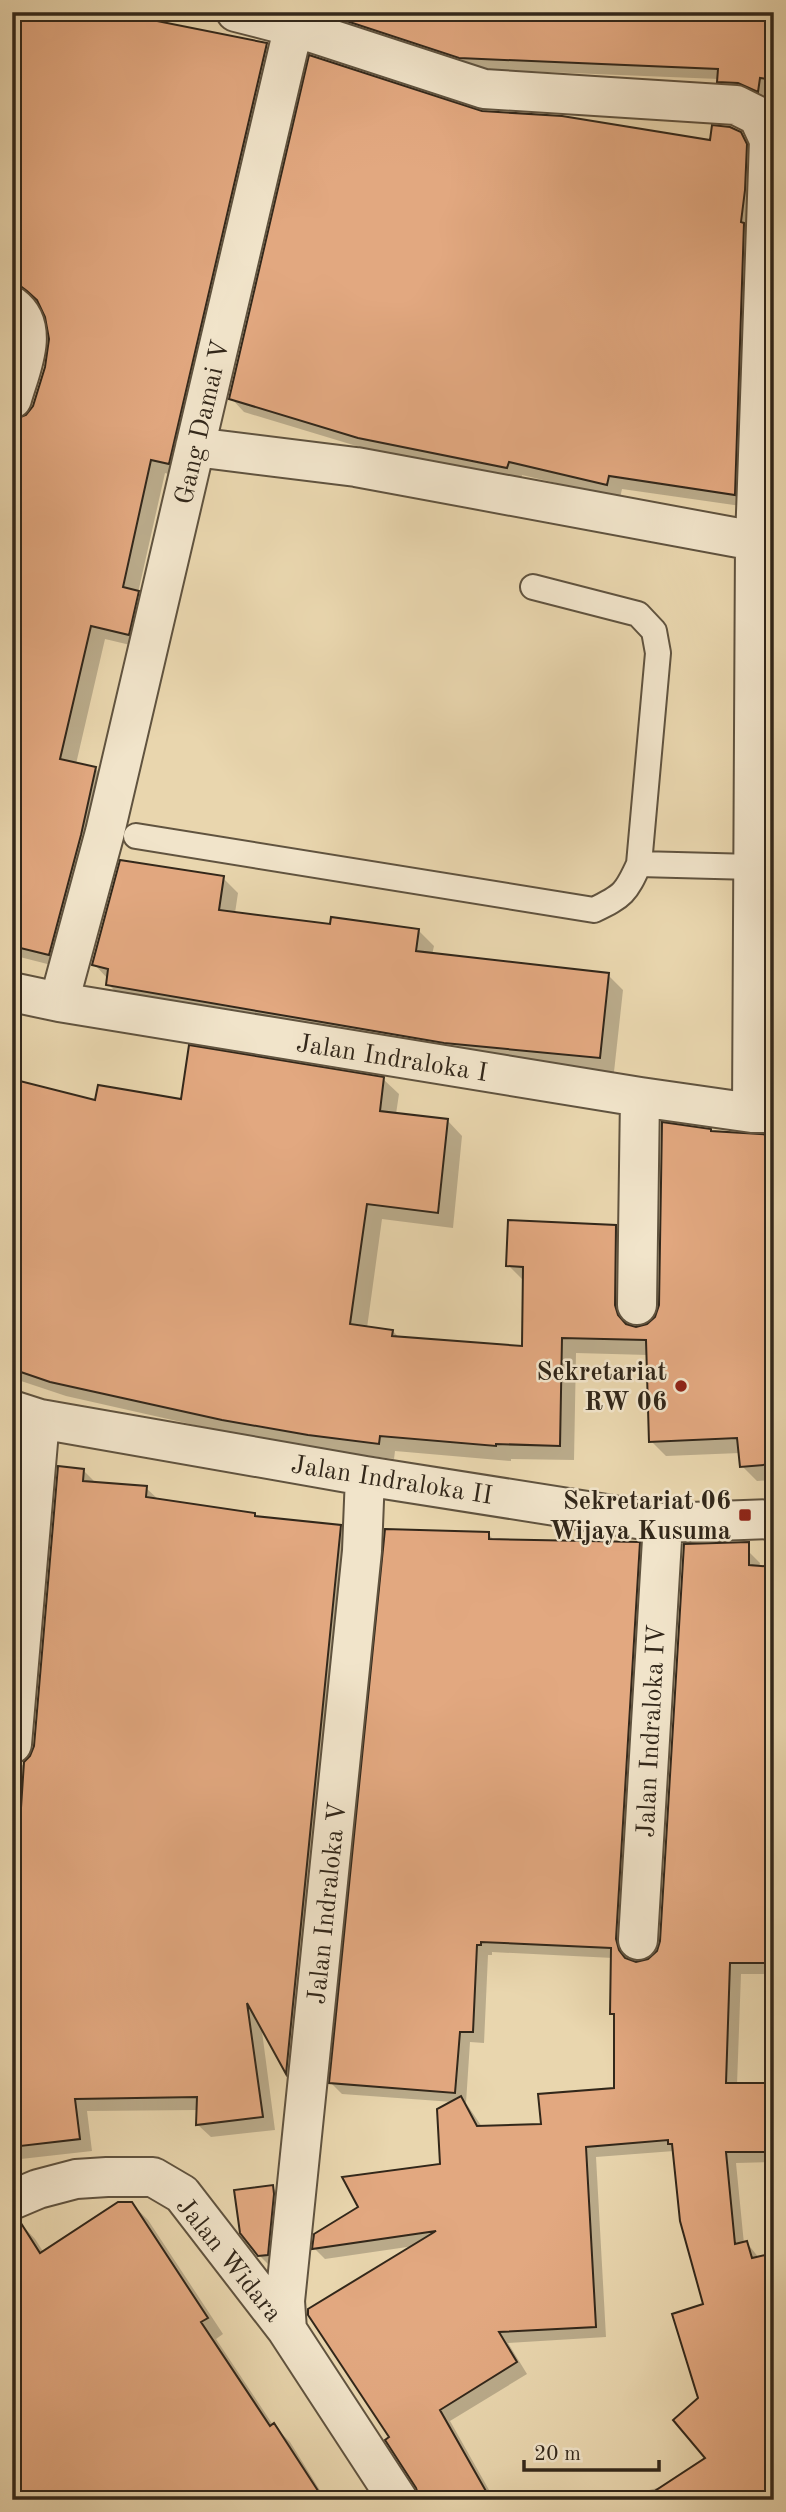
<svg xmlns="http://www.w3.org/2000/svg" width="786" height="2512" viewBox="0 0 786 2512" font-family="'Old Standard TT',serif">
	<rect width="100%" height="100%" fill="#e9d6ae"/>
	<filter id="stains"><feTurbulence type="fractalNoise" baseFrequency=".00286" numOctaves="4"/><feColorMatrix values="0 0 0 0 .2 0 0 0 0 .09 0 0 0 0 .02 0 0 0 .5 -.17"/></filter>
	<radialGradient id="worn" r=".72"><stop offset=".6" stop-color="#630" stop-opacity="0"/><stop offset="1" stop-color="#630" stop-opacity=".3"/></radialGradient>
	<path fill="#0003" fill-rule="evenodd" d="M12,12L266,45L281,59L183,478L165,473L138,593L152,607L143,648L105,639L76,764L95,768L109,783L63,968L12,955V422L29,416L35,406L46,368L50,339L49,322L40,302L33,299H21L12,303Z
		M321,12H774V97L770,96L769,102L730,93L719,79L472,69L332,23Z
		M482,113L712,142L740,134L754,148L748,507L622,489L620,498L522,475L521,481L373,451L244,412L231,398Z
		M223,878L238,893L235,913L331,926L419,931L434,946L432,955L608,975L623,990L614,1072L460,1057L123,999L108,984V979L94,964Z
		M383,1079L399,1094L396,1114L447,1120L462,1136L453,1228L382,1219L367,1328L393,1331L400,1339L524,1348L523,1280L508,1265L616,1227L631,1242V1327L636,1329L648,1326L657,1318L712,1133L774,1137V1480L757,1481L742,1466L740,1453L666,1456L651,1441L648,1355L576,1353L574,1460L511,1459V1461L395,1451L394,1459L324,1450L239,1435L66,1396L12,1378V1081L97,1102L182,1101Z
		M12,1435L28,1449L12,1639Z
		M83,1470L96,1483L146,1488L159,1500L254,1514L259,1519L340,1527L353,1540L299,2084L288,2073L261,2024L275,2130L211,2137L198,2125V2110L87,2111L92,2151L12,2160V1767L23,1765L32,1757L36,1746Z
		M488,1534L495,1541L639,1543L650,1554L627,1951L628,1961L637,1964L648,1961L657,1954L662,1942L741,1544L760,1563L759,1568H774V1974H741L737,2085H774V2162L736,2163L744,2244L747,2243L759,2258L774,2500H610L665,2486L708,2458L700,2399L706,2305L674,2151L596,2157L606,2337L508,2343L527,2374L450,2421L493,2497L490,2500L391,2438L414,2246L325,2259L314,2248L441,2166L453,2102L342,2094L331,2083ZM492,1952L613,1958L612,2013L616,2017L615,2090L543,2126L482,2127L466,2103L470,2042L484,2043L488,1955H492Z
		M272,2187L284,2199L271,2267L259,2255Z
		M132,2204L148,2220L223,2334L216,2339L273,2425L290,2442L326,2500H12L19,2222L35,2239L44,2253Z"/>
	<path fill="#e2a880" stroke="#32271a" stroke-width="2" d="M12,12H112L267,43L169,464L151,460L123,587L139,591L129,635L91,626L60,759L96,767L81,835L49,955L12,946V420L26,415L33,406L45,367L49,339L45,317L37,300L27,291L19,285H12Z
		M319,12H537L660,19L661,12H774V80L760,78L758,92L738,83L717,82L718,69L459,58Z
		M309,55L482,111L562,116L710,140L712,125L730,127L741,132L747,144L745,190L741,222L744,223L735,495L609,476L607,485L509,462L507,468L358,438L229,399Z
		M120,860L224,876L219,910L330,924L331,917L419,929L416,951L609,973L600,1058L444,1043L106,985L108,969L92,965Z
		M189,1045L384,1077L380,1111L448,1119L438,1213L367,1204L350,1324L393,1330L392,1336L522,1346L523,1267L506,1266L508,1220L616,1225L615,1305L618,1315L626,1324L636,1327L647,1324L655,1317L659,1305L662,1122L711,1129V1131L774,1135V1464L740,1467L737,1438L649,1442L646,1340L562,1338L560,1446L496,1444V1446L380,1436L379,1444L308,1435L222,1420L50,1382L12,1369V1079L95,1100L98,1085L181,1099Z
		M58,1466L84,1469L83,1481L147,1486L146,1497L255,1513V1516L341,1525L286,2074L247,2003L263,2117L196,2125L197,2097L75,2099L80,2139L12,2147V1884H16L24,1762L30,1756L34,1746Z
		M385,1529L489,1532V1539L640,1542L616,1939L619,1950L625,1958L636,1962L648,1959L657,1951L660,1941L684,1544L749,1542V1565L774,1567V1963H730L726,2083H774V2152H726L735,2244L747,2241L752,2258L774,2253V2500H641L705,2458L673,2420L698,2398L672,2314L703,2304L680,2221L672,2144H668V2140L586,2147L596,2327L499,2332L517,2362L440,2410L491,2500H420L416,2488L385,2440L389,2437L308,2315V2309L436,2231L312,2249L314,2234L358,2207L342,2177L440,2164L437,2109L461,2096L477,2126L541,2124L538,2094L614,2088V2014H610L611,1948L481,1942V1945H477L473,2032H460L455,2093L329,2083Z
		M273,2185L274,2194L268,2255L258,2256L240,2233L234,2190Z
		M118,2202H132L208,2318L201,2322L270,2426L274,2423L324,2500H12V2221L19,2220L40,2253Z"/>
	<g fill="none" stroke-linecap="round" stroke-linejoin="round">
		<defs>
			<path id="service" d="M136,836L594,910C623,896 626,893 639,864L658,653L654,631L638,614L533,587
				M639,864L753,867"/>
			<path id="minor" d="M236,12L294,27L484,89L736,105L758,116L769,140L755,541L752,1113
				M12,306C41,328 20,370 12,399
				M195,447L356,467L755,541
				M12,992L59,1002L640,1097L752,1113H774
				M59,1002L105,832L297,12
				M637,1305L640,1097
				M12,1410L40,1419L365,1476L663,1523L774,1519
				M12,1744L40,1419
				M638,1940L663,1523
				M12,2200L38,2189L76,2179L107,2177H153L182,2194L287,2330L398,2500
				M287,2330L285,2301L362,1551L365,1476"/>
		</defs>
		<use href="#service" stroke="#60533f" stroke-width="28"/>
		<use href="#minor" stroke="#60533f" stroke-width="42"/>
		<use href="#service" stroke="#f1e4ca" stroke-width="24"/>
		<use href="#minor" stroke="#f1e4ca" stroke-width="38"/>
	</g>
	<g fill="#8f2418" stroke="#f1e4ca" stroke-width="2.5">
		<circle cx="681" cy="1386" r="7"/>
		<rect x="738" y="1508" width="14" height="14" rx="3.5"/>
	</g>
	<g text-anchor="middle" stroke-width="5" stroke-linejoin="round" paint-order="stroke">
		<g font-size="26" fill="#32271a" stroke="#f1e4ca">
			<text transform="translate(201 422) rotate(-77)" y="9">Gang Damai V</text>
			<text transform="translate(392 1057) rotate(9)" y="9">Jalan Indraloka I</text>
			<text transform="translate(392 1479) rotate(9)" y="9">Jalan Indraloka II</text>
			<text transform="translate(650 1731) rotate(-87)" y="9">Jalan Indraloka IV</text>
			<text transform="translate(326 1903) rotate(-84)" y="9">Jalan Indraloka V</text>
			<text transform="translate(230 2259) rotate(51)" y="9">Jalan Widara</text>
		</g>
		<g font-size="26" font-weight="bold" fill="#32271a" stroke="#f1e4ca" text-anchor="end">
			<text x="667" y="1380">Sekretariat<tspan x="667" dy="30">RW 06</tspan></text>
			<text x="731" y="1509">Sekretariat 06<tspan x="731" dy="30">Wijaya Kusuma</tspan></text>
		</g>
	</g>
	<rect width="786" height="2512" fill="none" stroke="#e9d6ae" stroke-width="42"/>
	<rect x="14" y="14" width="758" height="2484" fill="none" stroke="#32271a" stroke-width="3.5"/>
	<rect x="21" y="21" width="744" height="2470" fill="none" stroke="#32271a" stroke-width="2"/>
	<path d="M524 2460v10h135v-10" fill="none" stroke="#32271a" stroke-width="3.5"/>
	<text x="534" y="2460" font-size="21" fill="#32271a" stroke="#f1e4ca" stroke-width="5" paint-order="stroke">20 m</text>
	<rect width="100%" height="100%" filter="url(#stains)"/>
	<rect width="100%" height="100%" fill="url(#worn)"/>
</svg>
